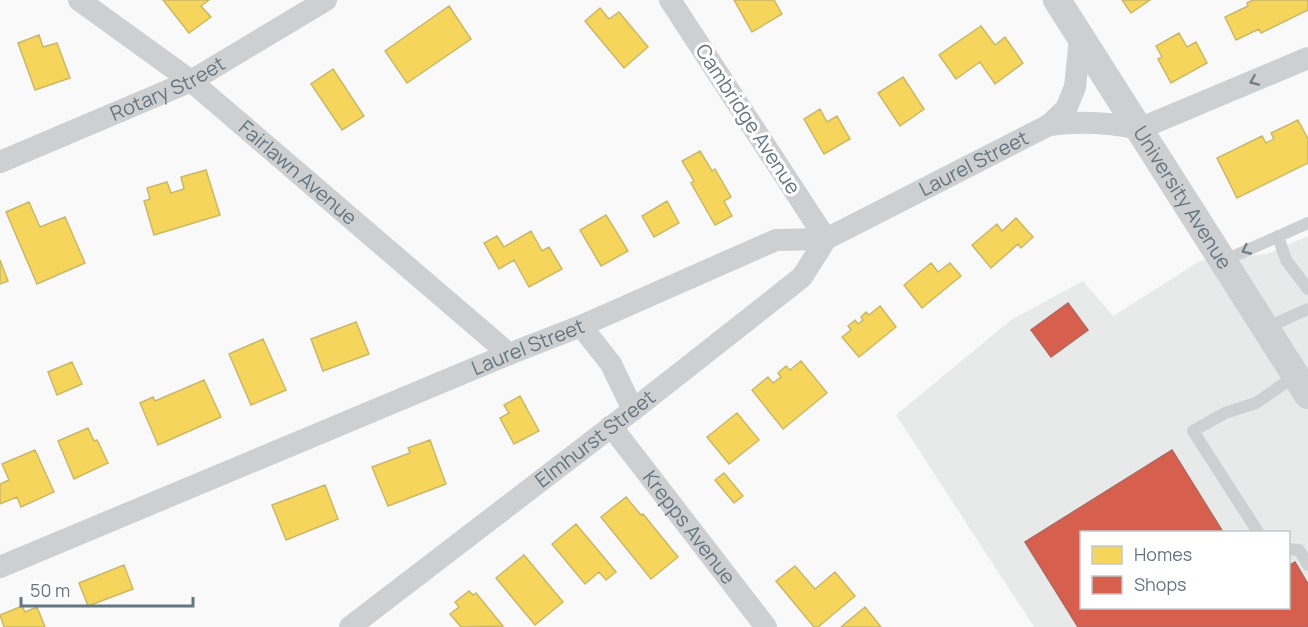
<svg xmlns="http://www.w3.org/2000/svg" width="1308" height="627" viewBox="0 0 1308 627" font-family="Manrope,sans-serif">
	<rect width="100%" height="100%" fill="#f9f9f9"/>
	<path fill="#e8e9e9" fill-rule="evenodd" d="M1308,236V627H1034L896,415L1011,320L1083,281L1113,316L1200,261L1267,254ZM1082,532H1288V608H1082Z"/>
	<path fill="#f6d55c" stroke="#cab868" stroke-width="1.5" d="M163,0H209L201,6L211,17L189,33Z
		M734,0H774L782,14L752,32Z
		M1122,0H1150L1131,13Z
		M1253,0H1308V10L1261,33L1259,29L1236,40L1225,17L1248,6L1247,3Z
		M449,6L471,39L407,83L385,51Z
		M600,8L609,19L619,12L648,47L624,68L585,21Z
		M981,26L995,45L1005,37L1023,63L995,84L980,62L956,79L939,55Z
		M1179,33L1187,47L1196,42L1207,63L1171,83L1158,59L1162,57L1156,46Z
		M39,35L43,47L57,43L70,78L35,90L18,43Z
		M333,69L364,116L342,130L311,84Z
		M903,77L924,109L900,126L878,93Z
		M820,109L827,122L837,116L850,139L824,154L804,119Z
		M1298,120L1308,139V163L1237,198L1217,158L1262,136L1266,143L1274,139L1271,133Z
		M700,151L712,171L715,169L731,197L724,201L732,216L715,225L691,183L694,181L682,161Z
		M206,170L220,215L154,235L144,201L150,199L147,188L167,182L171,193L184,189L181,177Z
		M667,201L679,223L654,237L642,216Z
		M29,202L40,227L65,217L85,263L37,284L6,212Z
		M606,215L628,251L601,266L580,230Z
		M1016,218L1033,237L1021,248L1018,244L991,268L972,245L997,224L1002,231Z
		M531,231L542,251L549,247L562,269L529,287L514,260L499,269L484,243L497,236L504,247Z
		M0,260L8,281L0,284Z
		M931,263L938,272L950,263L961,276L922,308L904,285Z
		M880,306L896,327L859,357L842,337L851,330L848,326L855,320L858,324L863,320L861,317L866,312L869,315Z
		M356,322L369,354L323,371L311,339Z
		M263,339L286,390L251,405L229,354Z
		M801,361L827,393L783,429L752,390L768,377L773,383L781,377L778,373L786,366L790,370Z
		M72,362L82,384L57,395L48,372Z
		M204,380L221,417L158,445L140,403L153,397L155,401Z
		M520,396L539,431L514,444L500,418L509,413L504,405Z
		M737,413L759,440L729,464L707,437Z
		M88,428L94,441L97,440L108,463L74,479L58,441Z
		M430,440L446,484L388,506L372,467L410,453L408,448Z
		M35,450L54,492L21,507L17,497L0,504V484L9,480L2,464Z
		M724,473L743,496L734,503L715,480Z
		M325,485L338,519L286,540L272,505Z
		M626,497L641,515L643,514L678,557L651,579L601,517Z
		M576,524L616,572L606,580L599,572L585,584L552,544Z
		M524,555L563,602L535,625L496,578Z
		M124,565L133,589L88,606L79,583Z
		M795,566L815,589L835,572L855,596L818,627H814L776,581Z
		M469,591L473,595L476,593L503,626L461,627L450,614L459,607L455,602Z
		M22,606L25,612L37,607L45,627H4L0,615Z
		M865,607L881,627H841Z"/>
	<path fill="#d6604d" stroke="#b4675d" stroke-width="1.5" d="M1068,303L1088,330L1051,357L1031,330Z
		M1172,450L1223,532H1082V608H1288V566L1295,562L1308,584V627H1078L1025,542Z"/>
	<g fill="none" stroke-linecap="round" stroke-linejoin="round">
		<path stroke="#cecfd0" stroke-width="12" d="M1278,236L1286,260L1308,289
			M1223,261L1308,223
			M1266,328L1308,309
			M1258,532L1193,431L1225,413L1256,403L1295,376
			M1288,549L1299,550L1308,565"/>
		<g stroke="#cecfd0" stroke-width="22">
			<path id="s1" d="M79,0L191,81L509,354"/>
			<path d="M1049,125C1080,121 1108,122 1139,129L1308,58"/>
			<path id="s2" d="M0,162L191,81L326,0"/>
			<path d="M581,326L611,364L633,410"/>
			<path id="s3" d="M611,426L766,627"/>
			<path id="s4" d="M0,567L509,354L581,326L776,240L826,239L1049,125L1066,109L1075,87L1080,37"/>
			<path id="s5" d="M350,627L633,410L802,277L826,239L670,0"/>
		</g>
		<path stroke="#cecfd0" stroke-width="28" id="s6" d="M1057,0L1308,395"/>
	</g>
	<defs><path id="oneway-chevron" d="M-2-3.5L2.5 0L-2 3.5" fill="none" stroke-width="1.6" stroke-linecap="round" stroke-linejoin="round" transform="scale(1.5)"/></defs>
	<g stroke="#707f8b">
		<use href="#oneway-chevron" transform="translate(1254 81) rotate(157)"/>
		<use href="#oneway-chevron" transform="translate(1246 250) rotate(155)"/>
	</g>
	<g text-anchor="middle" stroke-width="6" stroke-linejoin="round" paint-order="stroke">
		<g font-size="20" fill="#657683" stroke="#fff">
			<text dy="7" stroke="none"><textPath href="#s2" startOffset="183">Rotary Street</textPath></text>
			<text transform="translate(748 119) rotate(57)" y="7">Cambridge Avenue</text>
			<text dy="7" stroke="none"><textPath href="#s4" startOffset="1058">Laurel Street</textPath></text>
			<text dy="7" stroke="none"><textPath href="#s1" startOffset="279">Fairlawn Avenue</textPath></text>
			<text dy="7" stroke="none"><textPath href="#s6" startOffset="234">University Avenue</textPath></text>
			<text dy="7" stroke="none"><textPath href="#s4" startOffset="572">Laurel Street</textPath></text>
			<text dy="7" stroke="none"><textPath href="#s5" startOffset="309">Elmhurst Street</textPath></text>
			<text dy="7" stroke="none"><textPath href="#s3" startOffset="128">Krepps Avenue</textPath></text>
		</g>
	</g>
	<rect x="1080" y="531" width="210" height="78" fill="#ffffff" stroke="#c1c8cd" stroke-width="1.5"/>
	<rect x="1092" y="546" width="30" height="18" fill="#f6d55c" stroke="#c1c8cd" stroke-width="1.5"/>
	<text x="1134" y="561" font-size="18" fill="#657683">Homes</text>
	<rect x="1092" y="576" width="30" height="18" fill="#d6604d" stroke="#c1c8cd" stroke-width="1.5"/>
	<text x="1134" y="591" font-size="18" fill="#657683">Shops</text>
	<path d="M21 597v9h172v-9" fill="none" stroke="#657683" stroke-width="3"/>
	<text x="30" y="597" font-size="18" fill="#657683" stroke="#ffffff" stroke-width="4.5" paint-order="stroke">50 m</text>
</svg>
